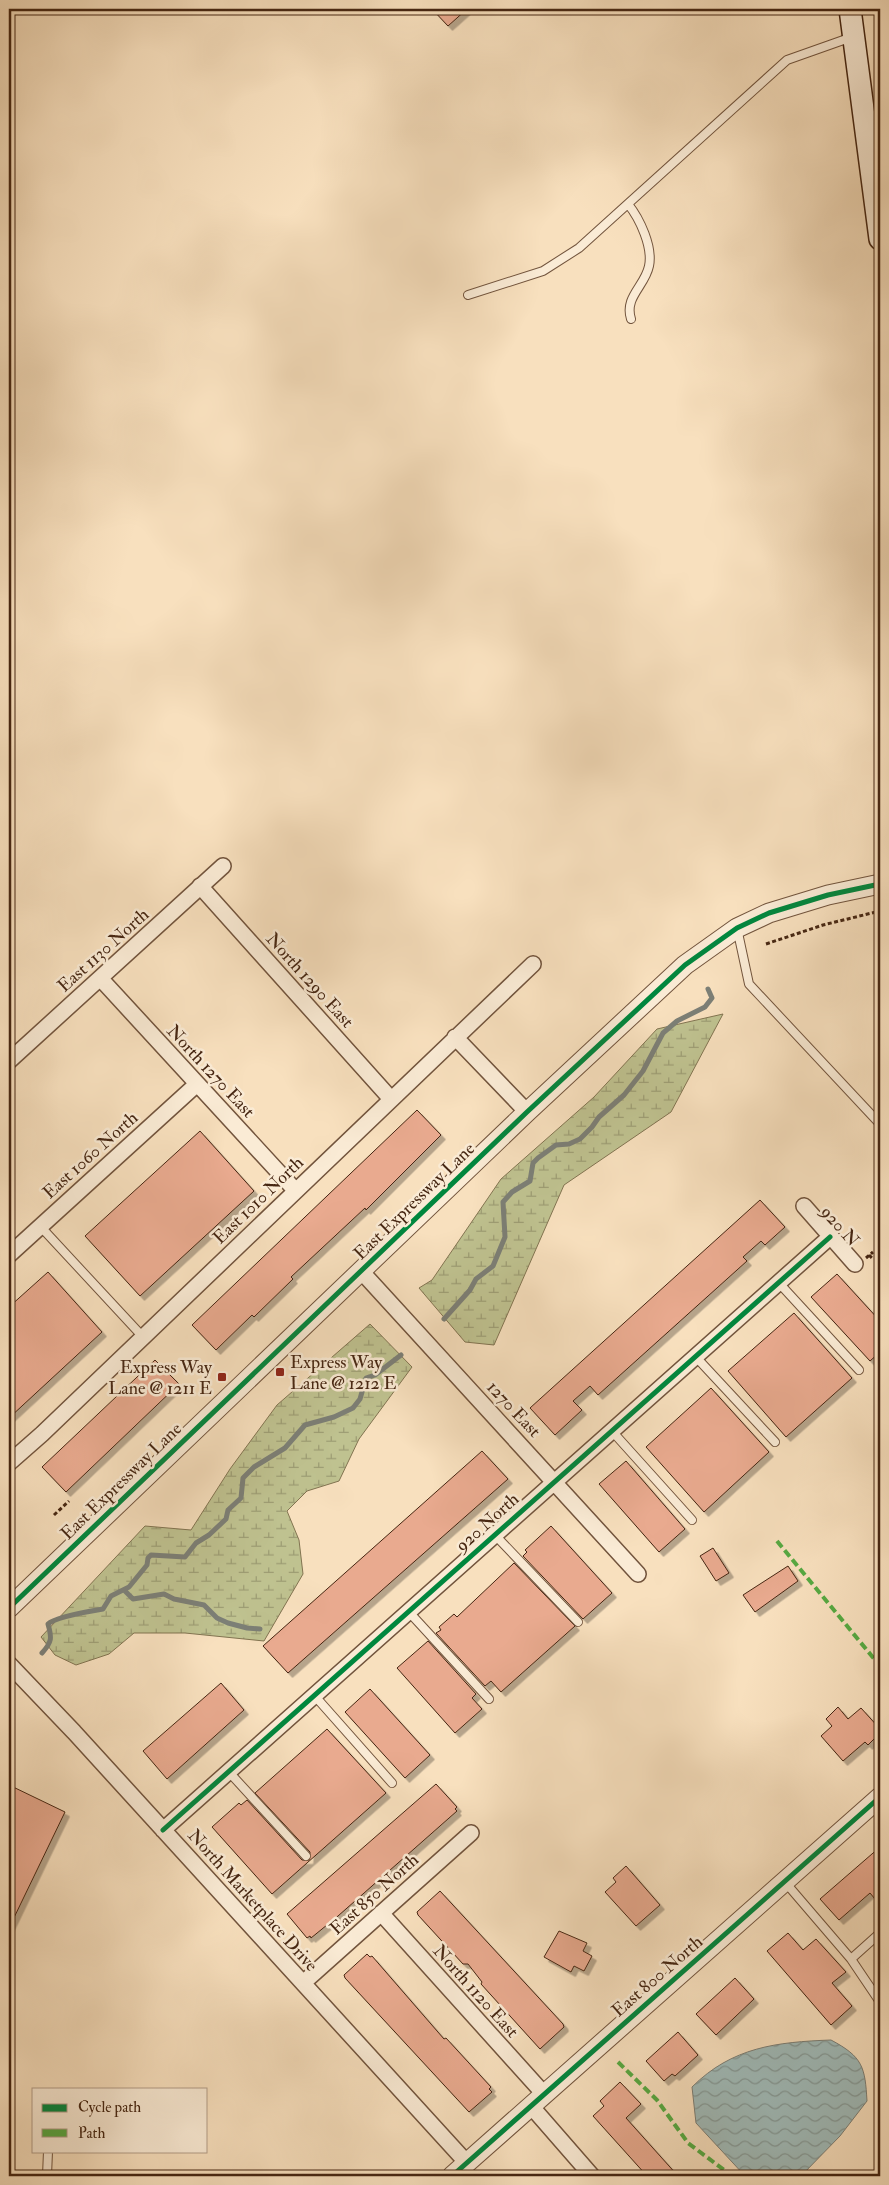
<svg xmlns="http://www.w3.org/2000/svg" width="889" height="2185" viewBox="0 0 889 2185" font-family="'IM FELL Double Pica',serif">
	<defs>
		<pattern id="wetland-marsh" width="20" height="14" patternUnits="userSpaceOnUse" patternTransform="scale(1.25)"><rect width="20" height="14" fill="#bfc290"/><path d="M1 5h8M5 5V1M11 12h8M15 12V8" fill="none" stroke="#9d9d74"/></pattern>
		<pattern id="water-waves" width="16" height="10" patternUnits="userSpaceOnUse" patternTransform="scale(1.25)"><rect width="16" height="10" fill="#a0bbb9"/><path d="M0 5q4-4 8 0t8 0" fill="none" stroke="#849895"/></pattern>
		<filter id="shadow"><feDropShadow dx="4.5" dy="4.5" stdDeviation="0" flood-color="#0004"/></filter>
	</defs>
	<rect width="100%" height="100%" fill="#f8e0be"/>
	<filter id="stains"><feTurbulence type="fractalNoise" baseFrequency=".004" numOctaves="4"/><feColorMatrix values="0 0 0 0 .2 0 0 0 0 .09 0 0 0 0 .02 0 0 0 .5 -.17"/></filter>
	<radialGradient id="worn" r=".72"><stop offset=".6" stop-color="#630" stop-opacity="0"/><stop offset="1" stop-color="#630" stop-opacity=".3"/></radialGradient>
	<path fill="url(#wetland-marsh)" stroke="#827451" d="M723,1014L671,1112L564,1185L494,1345L465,1342L419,1288L432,1280L501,1179L594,1097L657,1029Z
		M370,1324L412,1367L359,1439L339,1481L307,1491L287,1511L299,1540L303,1574L264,1641L185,1633H134L109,1654L76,1665L55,1655L41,1637L145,1526L191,1530L230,1469L277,1405Z"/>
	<path fill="url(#water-waves)" stroke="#7c7f76" d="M831,2040C863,2057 865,2067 867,2101L840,2136L801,2176H745L696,2123L692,2087C732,2047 777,2042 831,2040Z"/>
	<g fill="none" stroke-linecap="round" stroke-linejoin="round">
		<path stroke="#7c7f76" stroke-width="5" d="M444,1319L470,1290L476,1279L493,1266L505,1237L503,1202L512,1192L530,1181L533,1163L538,1158L556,1145L569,1144L580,1139L592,1127L599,1117L624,1095L643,1071L663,1033L677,1021L705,1007L712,998L708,989
			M125,1591L133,1599L164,1594L174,1599L204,1605L217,1618L228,1623L247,1628L260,1629
			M42,1653C52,1642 52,1638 48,1624C55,1617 91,1611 103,1609L111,1596L129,1587L147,1565L148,1558L151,1555L185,1557L196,1543L209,1535L226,1519L228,1510L241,1498L243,1478L254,1467L285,1448L305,1425L334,1417L353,1408L360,1399L366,1378L375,1375L401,1355"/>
	</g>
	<path fill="#e9aa8f" stroke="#462612" filter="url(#shadow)" d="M432,9H467L448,26Z
		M417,1110L441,1135L366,1210L365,1208L291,1277L293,1279L254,1317L252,1315L216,1350L192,1325Z
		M200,1131L254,1191L140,1296L85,1236Z
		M760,1200L785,1227L765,1245L761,1241L743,1257L747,1261L598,1395L590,1386L573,1401L582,1410L555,1435L530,1408Z
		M48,1272L102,1332L9,1418V1307Z
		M837,1274L880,1321V1352L870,1361L811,1297Z
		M794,1313L852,1378L786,1437L728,1371Z
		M155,1360L179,1384L66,1492L42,1467Z
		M711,1388L769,1452L704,1512L646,1447Z
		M482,1451L508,1479L288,1673L263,1646Z
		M626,1461L685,1529L659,1552L599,1484Z
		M551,1526L612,1593L583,1619L523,1556L527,1552L525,1550Z
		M713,1548L729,1573L716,1581L700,1556Z
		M514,1563L575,1626L501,1692L491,1681L485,1686L436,1633L441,1630L439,1627L454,1614L457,1617Z
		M788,1566L798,1581L755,1612L743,1595Z
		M428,1641L476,1694L472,1698L482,1709L455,1733L397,1668Z
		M221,1683L244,1710L167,1779L143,1751Z
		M370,1689L430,1755L405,1778L345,1712Z
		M838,1707L848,1719L861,1708L880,1729V1733L868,1745L865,1742L843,1761L821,1736L832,1726L826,1719Z
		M327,1729L386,1793L272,1894L212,1827L239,1803L241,1805L247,1800L302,1860H309L310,1852L255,1793Z
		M436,1784L457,1807L455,1809L457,1811L338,1916L311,1938L310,1936L307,1938L287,1914Z
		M9,1785L65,1812L9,1928Z
		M880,1847V1905L870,1893L839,1920L820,1899Z
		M626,1866L660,1905L636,1926L605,1892L616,1882L613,1878Z
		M440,1891L563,2024L564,2027L540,2049L481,1984L482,1982L468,1964H463L418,1915L417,1912Z
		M559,1931L587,1943L583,1951L592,1956L584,1971L574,1966L571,1972L544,1957Z
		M788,1933L803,1950L816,1939L846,1972L832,1983L852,2006L831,2025L767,1951Z
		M367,1954L370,1957L372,1956L444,2039L446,2038L491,2087L489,2089L492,2092L469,2112L345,1978L344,1975Z
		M735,1978L754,1999L716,2035L696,2014Z
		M678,2032L698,2055L675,2076L672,2074L664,2081L646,2061Z
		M620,2082L641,2104L626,2118L678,2176H647L593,2116L604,2106L600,2101Z"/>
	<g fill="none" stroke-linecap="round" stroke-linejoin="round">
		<defs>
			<path id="service" d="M628,204C640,219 653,247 649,266C645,286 624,297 631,319
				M468,295L543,271L579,248L787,60L852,37
				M737,928L749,984L880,1124
				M40,1226L143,1337
				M779,1283L859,1370
				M695,1356L775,1442
				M611,1430L692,1520
				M494,1534L578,1622
				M408,1611L489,1699
				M314,1695L392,1783
				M228,1771L306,1856
				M785,1882L851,1959L880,2002
				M851,1959L880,1933
				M47,2176L48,2151"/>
			<path id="minor" d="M200,886L391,1099
				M100,978L295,1190
				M455,1037L527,1112
				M9,1061L223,866
				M804,1206L855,1264
				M9,1255L197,1084
				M361,1271L638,1574
				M9,1463L42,1434L533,964
				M9,1664L74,1732L467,2163
				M163,1830L830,1237
				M381,1913L544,2094
				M303,1983L471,1833
				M531,2106L592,2176"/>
			<path id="tertiary" d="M9,1608L527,1112L685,965L737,928L769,913L828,895L880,884
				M452,2176L880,1797"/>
			<path id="secondary" d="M850,9L880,239"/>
		</defs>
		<use href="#service" stroke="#72543d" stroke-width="10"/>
		<use href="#minor" stroke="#72543d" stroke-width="18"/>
		<use href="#tertiary" stroke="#72543d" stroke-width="21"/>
		<use href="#secondary" stroke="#462612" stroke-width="24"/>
		<path stroke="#462612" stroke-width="3" stroke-dasharray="4 2.5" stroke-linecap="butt" d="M766,944L823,925L880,911
			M869,1255L873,1259
			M866,1258L873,1252
			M54,1515L69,1501"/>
		<use href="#service" stroke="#faebd5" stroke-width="8"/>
		<use href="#minor" stroke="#faebd5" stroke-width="15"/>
		<use href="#tertiary" stroke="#faebd5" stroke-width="19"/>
		<use href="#secondary" stroke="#faebd5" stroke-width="21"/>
		<path stroke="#56aa42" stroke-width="4" stroke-dasharray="8 4" stroke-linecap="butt" d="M777,1541L880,1666
			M618,2062L657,2100L688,2143L732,2176"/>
		<defs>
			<path id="cycleway" d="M9,1608L527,1112L685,965L737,928L769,913L828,895L880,884
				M163,1830L830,1237
				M452,2176L880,1797"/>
		</defs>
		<use href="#cycleway" stroke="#faebd5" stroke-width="8"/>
		<use href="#cycleway" stroke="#00873e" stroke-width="5"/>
	</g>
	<g fill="#8f2418" stroke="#faebd5" stroke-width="2">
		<rect x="275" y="1367" width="10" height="10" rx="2.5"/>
		<rect x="217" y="1372" width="10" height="10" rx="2.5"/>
	</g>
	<g text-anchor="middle" stroke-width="5" stroke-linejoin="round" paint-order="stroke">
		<g font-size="18" fill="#462612" stroke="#faebd5">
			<text transform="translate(103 950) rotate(-42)" y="6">East 1130 North</text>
			<text transform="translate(310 980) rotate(48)" y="6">North 1290 East</text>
			<text transform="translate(211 1071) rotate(47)" y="6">North 1270 East</text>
			<text transform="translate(90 1155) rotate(-42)" y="6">East 1060 North</text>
			<text transform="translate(258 1200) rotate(-44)" y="6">East 1010 North</text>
			<text transform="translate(414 1201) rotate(-44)" y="6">East Expressway Lane</text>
			<text transform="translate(840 1226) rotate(48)" y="6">920 N</text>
			<text transform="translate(514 1409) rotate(47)" y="6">1270 East</text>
			<text transform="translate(121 1481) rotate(-44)" y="6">East Expressway Lane</text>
			<text transform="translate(487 1522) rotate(-42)" y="6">920 North</text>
			<text transform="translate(374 1894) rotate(-42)" y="6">East 850 North</text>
			<text transform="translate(253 1900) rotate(48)" y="6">North Marketplace Drive</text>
			<text transform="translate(657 1976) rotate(-41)" y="6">East 800 North</text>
			<text transform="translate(476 1991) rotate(48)" y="6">North 1120 East</text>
		</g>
		<g font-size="18" fill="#462612" stroke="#faebd5" text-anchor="start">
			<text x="290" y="1368">Express Way<tspan x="290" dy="21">Lane @ 1212 E</tspan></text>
			<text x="212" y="1373" text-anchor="end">Express Way<tspan x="212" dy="21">Lane @ 1211 E</tspan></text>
		</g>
	</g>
	<rect width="889" height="2185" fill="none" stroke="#f8e0be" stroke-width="30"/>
	<rect x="10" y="10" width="869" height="2165" fill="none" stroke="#462612" stroke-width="2.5"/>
	<rect x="15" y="15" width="859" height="2155" fill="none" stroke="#462612"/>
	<rect x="32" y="2088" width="175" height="65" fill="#faebd5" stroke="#b29c87"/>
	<rect x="42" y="2104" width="25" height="8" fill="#00873e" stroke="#b29c87"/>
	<text x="78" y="2112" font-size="15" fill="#462612">Cycle path</text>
	<rect x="42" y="2129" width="25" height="8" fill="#56aa42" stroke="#b29c87"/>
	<text x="78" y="2138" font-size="15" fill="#462612">Path</text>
	<rect width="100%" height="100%" filter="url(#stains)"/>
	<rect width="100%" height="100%" fill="url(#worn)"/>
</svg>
